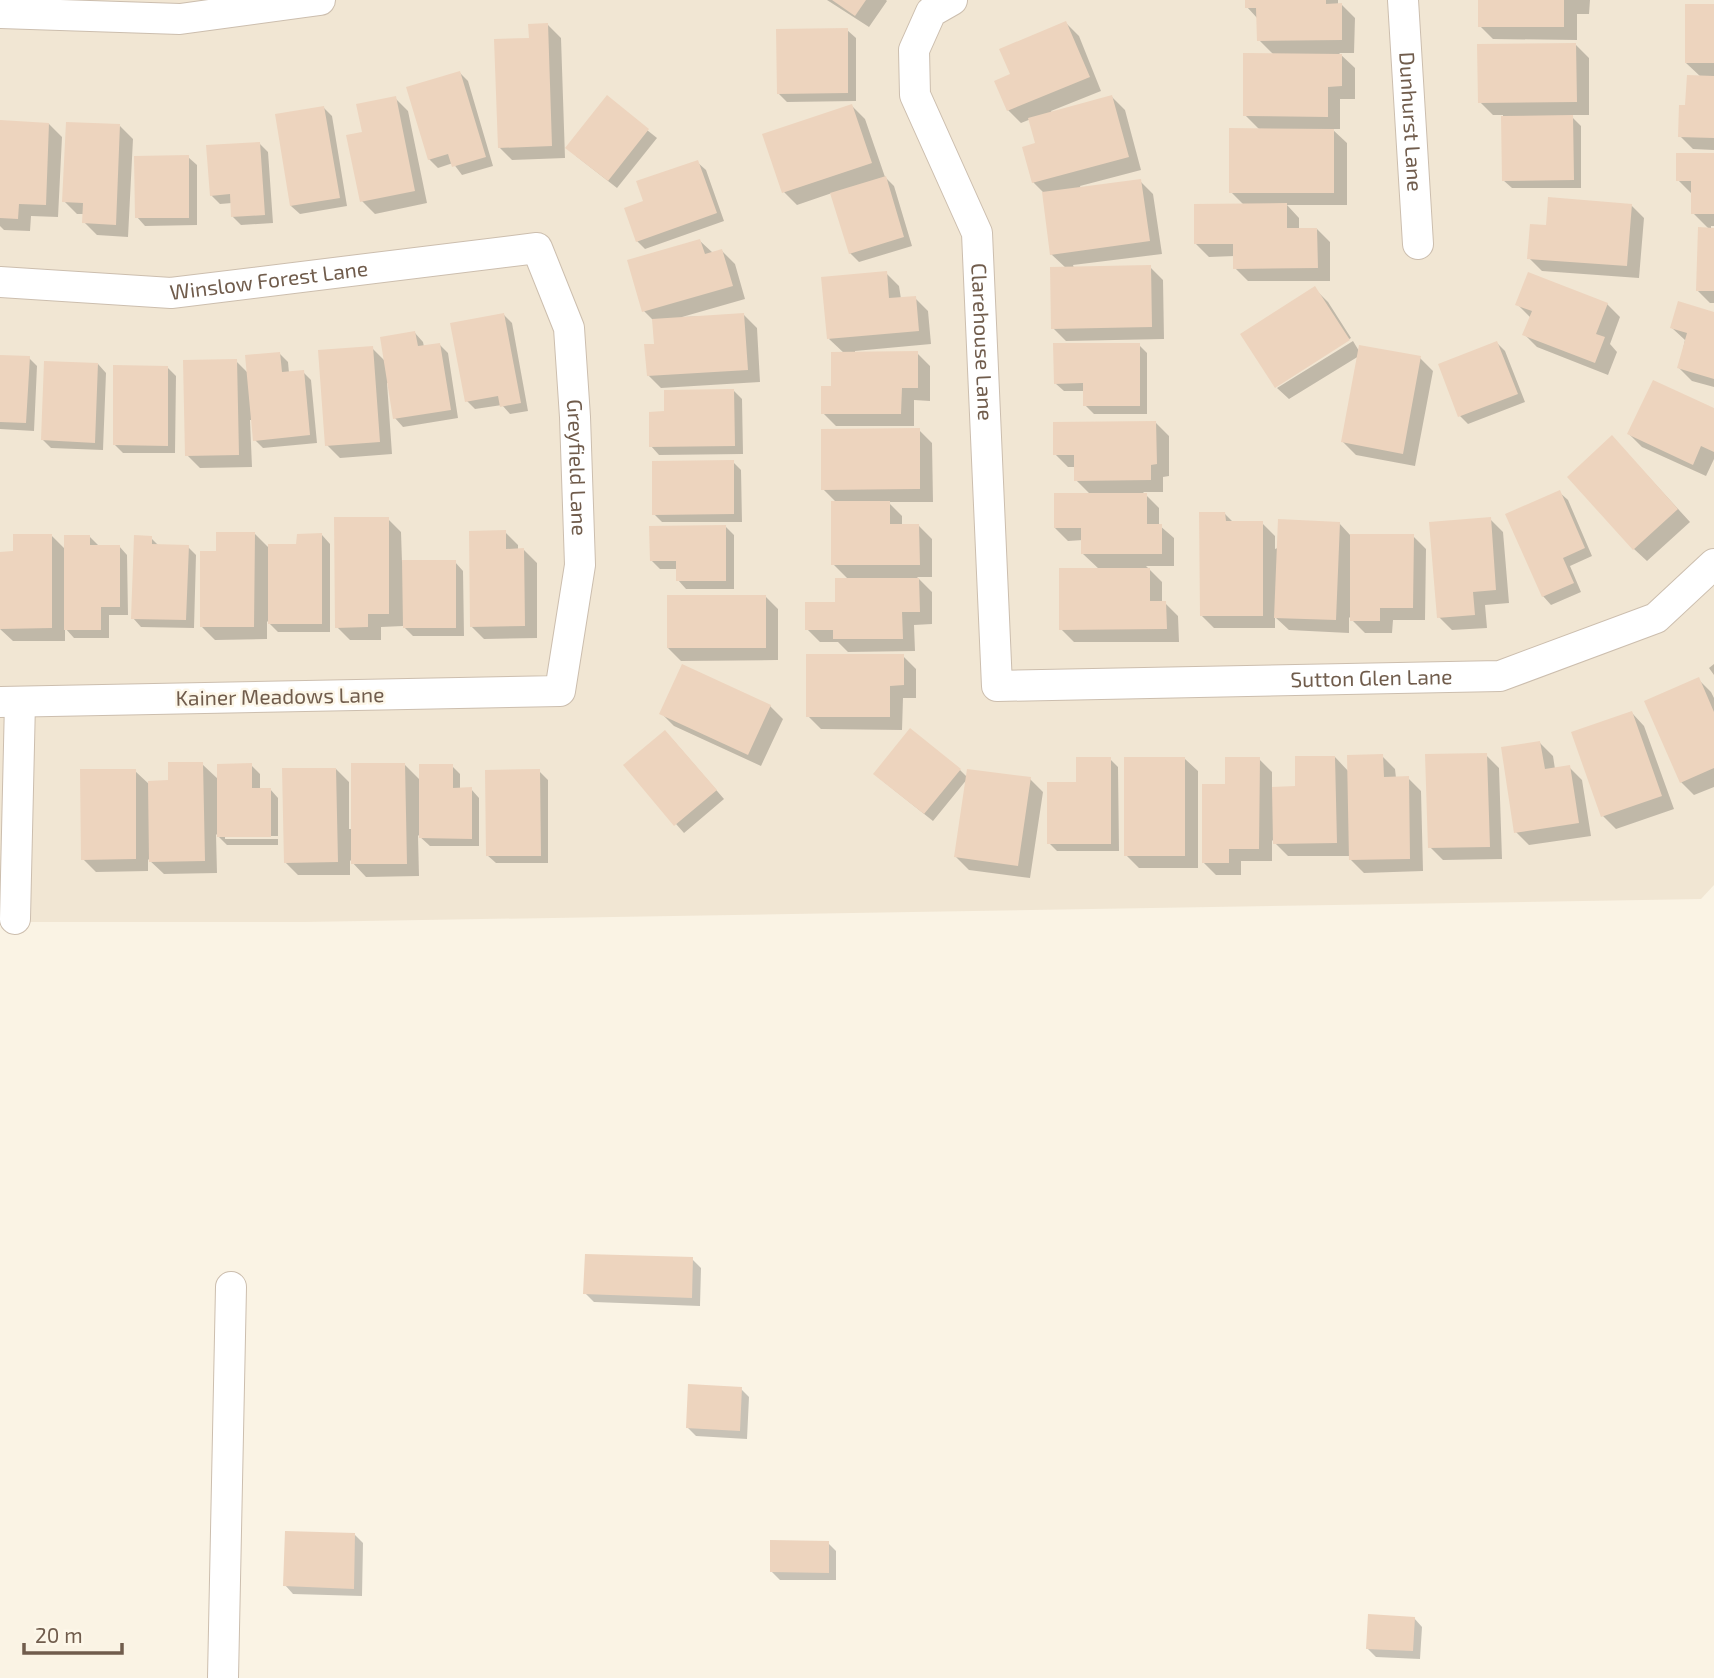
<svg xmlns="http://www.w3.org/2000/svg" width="1714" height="1678" viewBox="0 0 1714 1678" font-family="'Exo 2',sans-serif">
	<rect width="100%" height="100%" fill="#faf3e4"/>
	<path fill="#f1e6d3" d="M0,0H1714V885L1701,899L305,922H0Z"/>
	<path fill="#0003" d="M827,0H886L887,1L869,27Z
		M1247,0H1338V5H1342L1355,18L1354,53H1339L1355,68V99H1340V129H1332L1347,143V205H1287L1299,218V230L1317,229L1330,242V281H1248L1235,268V256L1209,257L1196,244L1244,205L1231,192L1260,130L1245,115L1274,55L1259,40L1258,19L1247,7Z
		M1480,0H1590L1589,14H1577V40L1493,39L1480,26Z
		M1714,6V150L1693,149L1680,136L1687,107L1701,77L1686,63Z
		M1066,23L1079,36L1101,91L1051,111L1052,113L1112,97L1125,110L1141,170L1080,186L1081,189L1140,181L1153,194L1162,254L1073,265L1074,268L1150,267L1163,280L1164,339L1066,341L1053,328L1066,268L1051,254L1044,193L1033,182L1038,144L1031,119L1021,123L1008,110L1012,75Z
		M548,25L561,38L565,158L512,160L499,147L530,39Z
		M847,30L856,38V101L787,102L778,93Z
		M1576,45L1589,58V115H1570L1581,126V188H1512L1503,180V115H1493L1480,102Z
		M460,73L468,81L493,166L462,175L453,163L438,168L429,159Z
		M395,98L408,111L427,203L375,214L362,201L364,133Z
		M607,98L657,138L617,188L576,156Z
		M852,106L865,119L885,177L894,186L912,246L859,262L850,253L832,193L797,205L784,192Z
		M323,107L332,116L347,206L300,214L291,206Z
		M0,122L49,124L62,137L58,217L31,216L30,231L4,230L0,226Z
		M120,126L133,139L128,237L97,235L84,222V214H77L64,201Z
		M259,143L268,152L273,223L241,225L233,217L232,203L220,204L211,195Z
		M1714,155V226H1711V229H1714V303H1710L1697,290L1709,229L1693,213L1691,193L1678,180Z
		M188,157L197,165V225L145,226L137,217Z
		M697,162L706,170L724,221L645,249L637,241L646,202Z
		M1631,205L1644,218L1639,278L1542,271L1529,258L1547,227Z
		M700,241L713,253L722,251L735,264L745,299L682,317L744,315L757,328L760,382L661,388L648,375L656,345L654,321L644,311Z
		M886,273L899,286L901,299L915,298L928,311L931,344L855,351V353H917L930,366V401L914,400V426H836L823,413L844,353L829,339Z
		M1315,289L1328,302L1351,338L1276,384Z
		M1517,304H1607L1620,317L1610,344L1617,352L1608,375L1537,347L1524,334L1531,318Z
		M1714,313V387L1692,381L1679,368L1685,340L1672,328Z
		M504,315L512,323L528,411L510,414L502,405L475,409L467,401Z
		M415,333L423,342L424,347L439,344L448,353L458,418L403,427L395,418L389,382L387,383L392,454L340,458L327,445L372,348L386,362Z
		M1353,341L1359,351L1420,358L1433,371L1415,466L1356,455L1343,442L1359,356L1289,399L1277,388Z
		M1497,343L1505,351L1525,402L1468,424L1460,416Z
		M1139,345L1147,353V414H1094L1085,405V391H1064L1055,383Z
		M280,354L288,362L289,373L303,372L311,380L317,443L263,448L255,440L253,420H250L252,467L200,468L187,455L236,361L249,374Z
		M0,356L29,358L37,366L34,431L0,429Z
		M98,364L106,373L103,450L51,448L43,440Z
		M167,367L176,376L175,453H123L115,445Z
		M734,391L742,399L743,454L659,455L651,446L666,413Z
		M1714,410V459L1706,476L1642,447L1629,434Z
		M1156,423L1169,436V476L1163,477V492H1143L1159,508V525L1174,538V566H1146L1162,582V603H1165L1178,616L1179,642H1074L1061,629L1099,569L1083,554V540L1068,541L1055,528L1091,495L1076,480V467H1068L1055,454Z
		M919,430L932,443L933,502H888L902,516V526H919L932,539V577H917L932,592V624L914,625L915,651L848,652L838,642H820L807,629L837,604L849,580L833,564L837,503L823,489Z
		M1625,451L1690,522L1647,561L1634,549Z
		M733,462L741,470L742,522H662L654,514Z
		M1559,492L1568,500L1592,556L1570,566L1581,592L1551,605L1543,596Z
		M1225,514L1234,523H1262L1275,536V549L1339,523L1351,536H1413L1426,549L1425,620H1393L1392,633H1365L1349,617V633L1289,630L1275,617V628H1214L1201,615Z
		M388,519L401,532L402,562H455L463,571L464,636H413L403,626L381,627V640H350L337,627Z
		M1490,519L1503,532L1509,603L1485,605L1487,628L1452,630L1439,617Z
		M725,526L734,535V589H686L678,580L677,569H660L651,560Z
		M505,532L518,545V550H524L537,563V638L484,639L471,626Z
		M254,533L270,549L298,546L322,535L330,544V632H278L267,621V639L215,640L202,627L218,552Z
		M51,535L66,550L90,537L98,545L119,546L127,555L128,615H109V638H74L65,628V641H13L0,629V553H15Z
		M151,538L159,546L188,547L196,555L194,628L141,627L133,618Z
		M765,596L778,609V660L681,661L668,648Z
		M903,656L916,669V698H903L902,730L821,729L808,716Z
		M1714,664V675L1709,668Z
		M1698,679L1711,692L1714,698V787L1694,795L1681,782Z
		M770,706L783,719L761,766L674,726L661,713Z
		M1632,713L1644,726L1674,809L1616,829L1603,816L1573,733Z
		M673,740L724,799L684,833L625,766Z
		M1540,743L1553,756L1555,769L1569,767L1582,780L1591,836L1529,845L1516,832Z
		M1486,755L1499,768L1502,859L1443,860L1430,847Z
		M1382,756L1395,769L1396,778H1408L1421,791L1423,871L1364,873L1351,860V856H1288L1272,840V861H1241V875H1216L1203,862L1227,786L1259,759L1272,772V789L1297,788L1335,757L1349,772Z
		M1110,759L1118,767L1119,851H1057L1049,843L1078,783Z
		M1185,759L1198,771V868H1139L1126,855Z
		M202,764L219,780L251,765L260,774V790L270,789L278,798V836H225V839H278V845H227L216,834L217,873L164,874L148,859V871L96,872L83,859L135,771L150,785L170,782Z
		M405,765L421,781L452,766L460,774V789H471L479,798V846H430L418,835L419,876L366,877L350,860V875H298L285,862L336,769L349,782V829H353Z
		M960,770L968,778L1030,779L1043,792L1030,878L969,870L956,857L968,778L933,821L884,782Z
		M539,771L548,780V863H496L487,855Z
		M692,1259L701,1268L700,1306L594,1302L585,1293Z
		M741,1389L749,1397L747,1439L696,1436L688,1428Z
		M355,1535L363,1543L362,1596L293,1594L285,1585Z
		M828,1543L836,1551V1580H780L771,1571Z
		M1414,1618L1422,1627L1420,1659L1376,1657L1367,1648Z"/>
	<path fill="#edd4be" d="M832,0H866L855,16Z
		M1245,0H1326V4L1342,3V40L1257,41L1256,8H1245Z
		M1478,0H1564V27H1478Z
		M1685,4H1714V63H1685Z
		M1066,21L1090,77L1007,111L994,81L1010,74L999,49Z
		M548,23L552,146L498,148L494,39L529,38L528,24Z
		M848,28V93L777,94L776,29Z
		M1576,43L1577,102L1478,103L1477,44Z
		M1243,53L1342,54V86L1328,87V117L1243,116Z
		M460,71L486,157L452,167L448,154L428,160L406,87Z
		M1687,75L1714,76V138L1678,137L1679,105H1685Z
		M607,95L649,129L608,181L565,148Z
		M1112,95L1129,157L1032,183L1022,147L1035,143L1028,118Z
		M396,96L415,191L360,202L346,135L362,132L356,104Z
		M852,104L872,163L782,193L762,134Z
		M324,106L340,198L290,206L275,114Z
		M1573,115L1574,180L1502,181L1501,116Z
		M0,120L49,123L46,205L19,204L18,219L0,218Z
		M66,122L120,124L116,225L82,223L83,203L62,202Z
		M1229,128L1334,129V193H1229Z
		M260,142L265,215L231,217L230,194L210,196L206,145Z
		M1676,153H1714V214H1691V181H1676Z
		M189,155V218H135L134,156Z
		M698,160L717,213L636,242L624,208L643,201L636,181Z
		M886,176L904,237L849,254L830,193Z
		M1141,179L1150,241L1050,255L1042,192Z
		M1548,197L1632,204L1627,266L1527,259L1530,224L1546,225Z
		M1287,203V228H1317L1318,268L1233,269V244H1194V204Z
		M1698,227L1714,228V291H1696Z
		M700,239L705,254L722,249L733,286L642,312L627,260Z
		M1151,265L1152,327L1051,329L1050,267Z
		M887,271L889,298L916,296L919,331L827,339L821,277Z
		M1528,272L1608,303L1596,334L1605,337L1595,363L1522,335L1532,311L1515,305Z
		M1315,286L1350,340L1275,388L1240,334Z
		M1678,301L1714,312V379L1677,368L1687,333L1670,328Z
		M504,313L521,403L500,407L498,396L465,402L450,323Z
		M744,313L748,370L647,376L644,344H654L652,319Z
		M415,331L418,346L440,343L451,410L393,419L380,337Z
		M1497,341L1518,394L1458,417L1438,364Z
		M1053,343H1140V406H1083V383L1054,384Z
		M1359,345L1421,356L1403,454L1341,442Z
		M373,346L380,442L325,446L318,350Z
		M918,351V388H902L901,414H821V386H831V352Z
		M280,352L282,372L304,370L310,435L253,441L245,355Z
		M0,355L30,356L26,423L0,422Z
		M237,359L239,455L185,456L183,360Z
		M44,361L98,363L95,443L41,440Z
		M113,365L168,366V446L113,445Z
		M1653,380L1714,408V452L1701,446L1693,465L1627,434Z
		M734,389L735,446L649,447V412L664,411V390Z
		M1156,421L1157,464L1151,465V480L1074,481V455H1053V422Z
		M920,428V489L821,490V429Z
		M1612,435L1678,509L1633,550L1567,477Z
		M734,460V514L652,515V461Z
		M1560,490L1585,548L1563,558L1574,583L1542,597L1505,514Z
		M1054,493H1147V524H1162V554H1081V528H1054Z
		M831,501H890V524H919L920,565H831Z
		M1199,512H1225L1226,521H1263V616H1200Z
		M334,517H389V614H368V627L335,628Z
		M1491,517L1496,590L1473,592L1475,615L1437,618L1429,522Z
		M1278,519L1340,522L1336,620L1274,618Z
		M726,525V581H676V561H650L649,526Z
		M506,530V549L524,548L525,626L470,627L469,531Z
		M216,532H255L254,627H200V551H216Z
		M322,533V624H268V544H296L297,534Z
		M13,534H52V628L0,629V552L13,551Z
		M1350,534H1414L1413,608H1380V621H1350Z
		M64,535H90V545H120V607H101V630H64Z
		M134,535L152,536V544L189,545L186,620L131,619Z
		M402,560H456V628H403Z
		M1059,568H1150V601H1166L1167,629L1059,630Z
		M835,578H919L920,612H902L903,639H833V630H805V602H835Z
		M667,595H766V648H667Z
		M806,654H904V685L890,686V717H806Z
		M682,664L771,705L748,755L659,714Z
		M1699,677L1714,712V768L1680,783L1644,701Z
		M1632,711L1662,796L1601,817L1571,732Z
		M910,728L961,769L924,814L873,774Z
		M665,730L717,790L674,826L623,765Z
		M1540,741L1545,769L1570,765L1579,823L1514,833L1501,747Z
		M1487,753L1490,847L1428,848L1425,754Z
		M1383,754L1384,777L1409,776L1410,859L1349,860L1347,755Z
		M1295,756H1335L1337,843L1273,844L1272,787L1295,786Z
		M1076,757H1111V844H1047V782H1076Z
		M1124,757H1185V856H1124Z
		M1225,757H1260L1259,849H1229V863H1202V784H1225Z
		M168,762H203L205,861L149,862L148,781L168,780Z
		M252,763V788H271V837H217V764Z
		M351,763H405L407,864H351Z
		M419,764H453V788L472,787V839L419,838Z
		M282,768H336L338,862L284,863Z
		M80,769H136V859L81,860Z
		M540,769L541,856H486L485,770Z
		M967,769L1031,777L1018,866L954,857Z
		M585,1254L693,1257L692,1298L583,1294Z
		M688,1384L742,1387L740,1431L686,1428Z
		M285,1531L355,1533L354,1589L283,1586Z
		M770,1540L829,1541V1573L770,1572Z
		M1368,1614L1415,1617L1413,1651L1366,1649Z"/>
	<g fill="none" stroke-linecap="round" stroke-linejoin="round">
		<defs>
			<g id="minor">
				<path id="s1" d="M952,0L931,12L914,50L915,95L977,233L997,686L1500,676L1656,618L1714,564"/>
				<path id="s2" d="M1403,0L1418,244"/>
				<path d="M0,13L180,19L320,0"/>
				<path id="s3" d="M0,282L171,293L537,248L569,328L575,417L580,565L560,691L0,702"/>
				<path d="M15,919L20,702"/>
				<path d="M223,1678L231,1287"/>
			</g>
		</defs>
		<use href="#minor" stroke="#ccbeae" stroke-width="32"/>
		<use href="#minor" stroke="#fff" stroke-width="30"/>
	</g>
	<g text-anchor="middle" stroke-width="5" stroke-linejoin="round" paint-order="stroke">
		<g font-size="21" fill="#705c4c" stroke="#fdf7e9">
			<text dy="7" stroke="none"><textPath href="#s2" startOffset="122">Dunhurst Lane</textPath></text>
			<text dy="7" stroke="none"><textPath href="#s3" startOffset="270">Winslow Forest Lane</textPath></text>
			<text dy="7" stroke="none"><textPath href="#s1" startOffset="371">Clarehouse Lane</textPath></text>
			<text dy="7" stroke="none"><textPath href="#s3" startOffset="766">Greyfield Lane</textPath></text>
			<text dy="7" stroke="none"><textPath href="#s1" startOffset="1090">Sutton Glen Lane</textPath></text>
			<text transform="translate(280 697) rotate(-1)" y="7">Kainer Meadows Lane</text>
		</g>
	</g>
	<path d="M24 1643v10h98v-10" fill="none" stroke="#705c4c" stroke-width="3.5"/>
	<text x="35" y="1643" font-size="21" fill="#705c4c" stroke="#fdf7e9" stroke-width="5" paint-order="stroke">20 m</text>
</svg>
